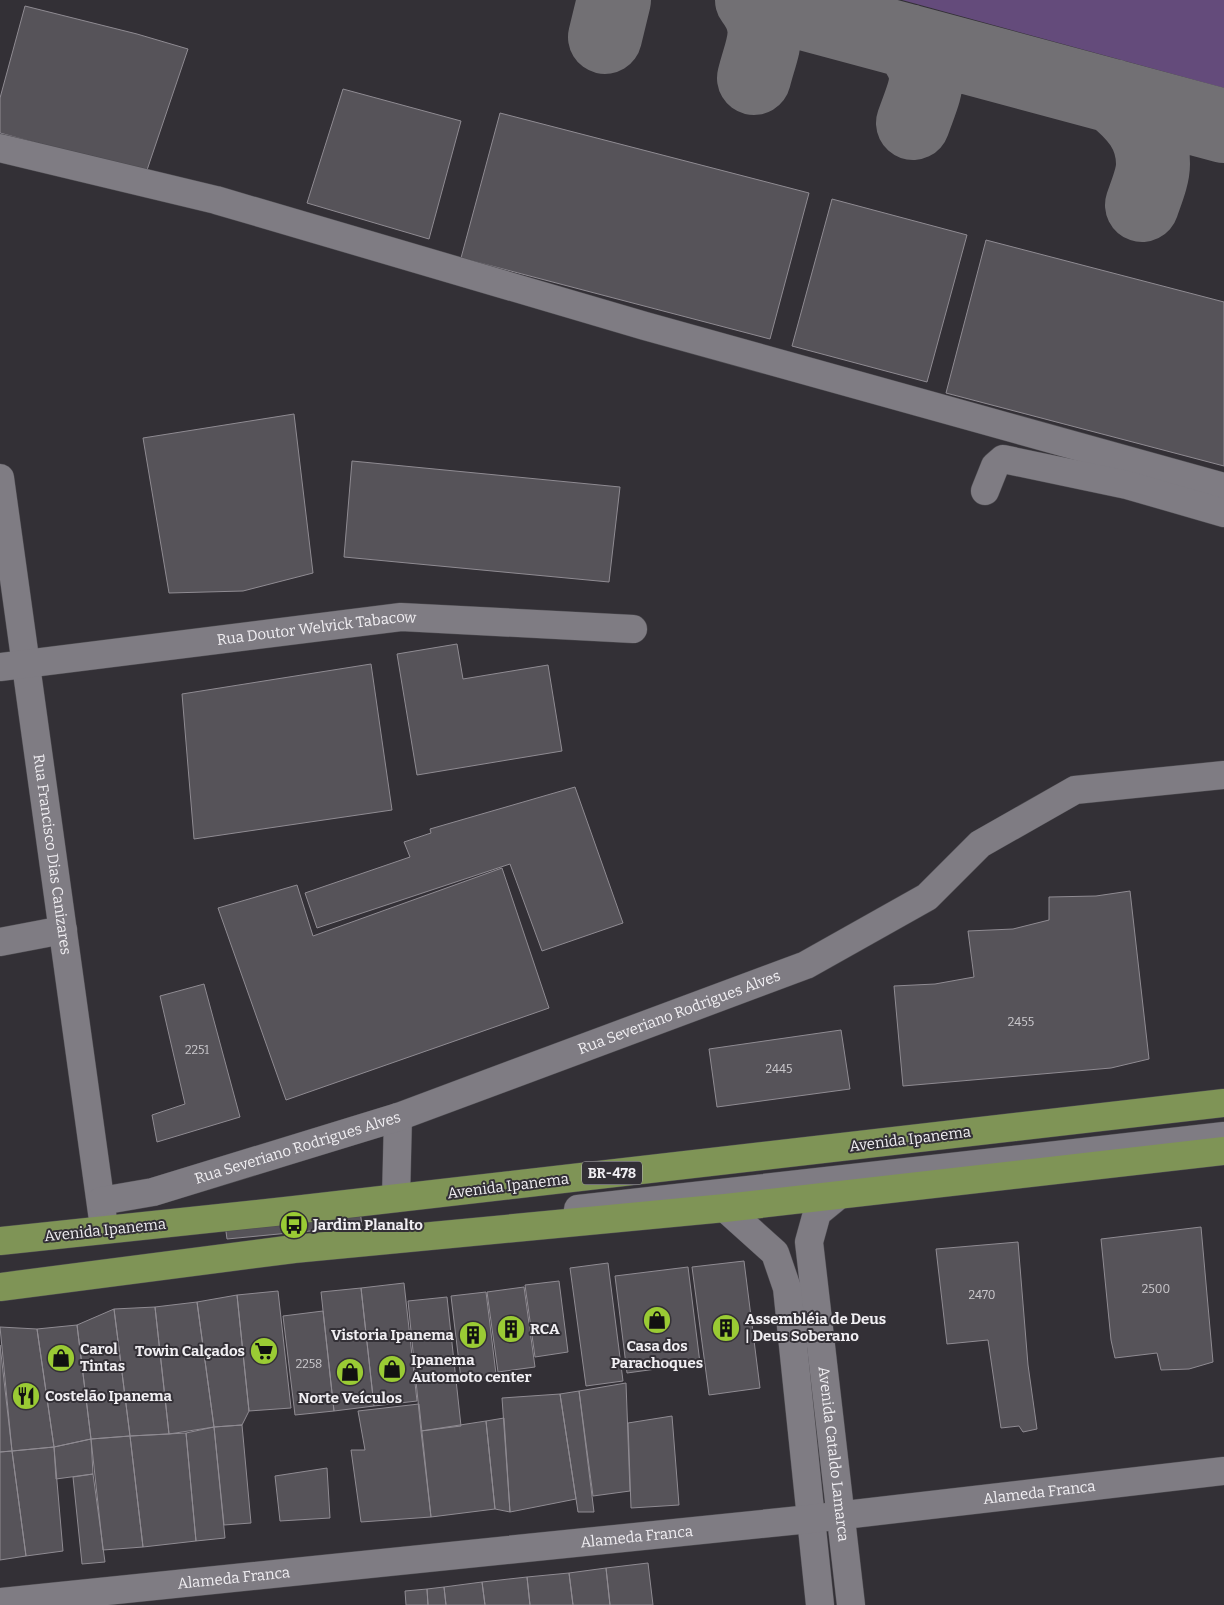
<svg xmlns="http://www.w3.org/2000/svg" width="1224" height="1605" viewBox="0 0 1224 1605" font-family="Bitter,serif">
	<rect width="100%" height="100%" fill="#333036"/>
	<path fill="#644b7b" d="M902,0H1224V88Z"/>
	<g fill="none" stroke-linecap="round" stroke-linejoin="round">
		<path stroke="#727074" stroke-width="74" d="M752,0C774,29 762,46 754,78
			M755,0L1224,126
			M605,37L614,0
			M908,41C936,74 926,86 913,123
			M1113,96C1136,114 1153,134 1153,164C1153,177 1146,193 1142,205"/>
	</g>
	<path fill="#565359" stroke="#8f8b92" d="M25,6L137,34L188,49L146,173L0,133V98Z
		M343,89L461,121L429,239L307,203Z
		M500,113L809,193L770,339L461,258Z
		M832,199L967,235L927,382L792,346Z
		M986,240L1224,302V466L946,393Z
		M294,414L313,573L243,591L169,593L143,438Z
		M352,461L620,487L609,582L344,557Z
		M457,644L463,679L548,665L562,751L417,775L397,654Z
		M371,664L392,810L194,839L182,694Z
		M575,787L623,923L542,951L510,864L317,928L305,893L410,857L404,842L431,833L430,829Z
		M502,868L549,1008L286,1100L218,908L297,885L313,936Z
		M1130,891L1149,1059L1111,1068L903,1086L894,986L935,984L974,977L968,931L1013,929L1049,920V897L1096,896Z
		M204,984L240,1117L157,1142L152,1115L185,1104L160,996Z
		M841,1030L850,1089L717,1107L709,1049Z
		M360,1210L362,1226L227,1239L225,1224Z
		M1201,1227L1213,1362L1189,1369L1161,1370L1157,1353L1115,1358L1111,1340L1101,1239Z
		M1018,1242L1028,1365L1037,1429L1023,1432L1019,1426L1001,1428L988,1340L947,1344L936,1249Z
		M744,1261L760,1388L709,1395L692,1267Z
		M608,1263L623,1381L586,1386L570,1268Z
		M688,1267L700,1363L627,1373L615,1276Z
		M559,1281L568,1352L535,1357L525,1285Z
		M404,1283L417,1401L374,1406L361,1288Z
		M524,1287L535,1367L498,1372L487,1292Z
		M361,1288L374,1406L334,1411L321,1292Z
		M278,1291L291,1408L249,1411L237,1295Z
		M486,1292L496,1374L461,1379L451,1296Z
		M237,1295L249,1411L242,1425L214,1427L197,1302Z
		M447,1297L461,1426L421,1431L408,1301Z
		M197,1302L214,1427L169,1434L155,1307Z
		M155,1307L169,1434L130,1436L114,1309Z
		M114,1309L130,1436L91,1439L77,1325Z
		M323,1311L334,1411L295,1415L283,1316Z
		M77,1325L91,1439L54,1447L37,1329Z
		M0,1327L37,1329L54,1447L12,1451Z
		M0,1345L12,1451L0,1452Z
		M626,1383L630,1491L593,1496L579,1391Z
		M579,1391L594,1512H578L560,1394Z
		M560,1394L576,1499L510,1512L502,1398Z
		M419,1404L431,1517L361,1522L351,1450H365L358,1411Z
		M672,1416L679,1505L631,1508L628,1423Z
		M504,1418L510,1512L495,1509L486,1421Z
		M486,1421L495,1509L431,1517L421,1431Z
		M242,1425L251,1523L224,1525L214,1427Z
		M214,1427L225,1538L196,1541L186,1433Z
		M186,1433L196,1541L143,1547L130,1436Z
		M130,1436L143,1547L103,1550L91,1439Z
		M91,1439L93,1474L56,1479L54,1447Z
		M54,1447L63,1551L26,1556L12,1451Z
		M12,1451L26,1556L0,1560V1452Z
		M327,1468L330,1518L280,1521L275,1476Z
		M93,1474L105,1562L82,1564L73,1477Z
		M648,1563L653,1605H610L606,1568Z
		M606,1568L610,1605H573L569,1573Z
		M569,1573L573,1605H530L527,1577Z
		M527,1577L530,1605H485L482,1582Z
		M482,1582L485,1605H446L444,1587Z
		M444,1587L446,1605H428L427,1589Z
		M427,1589L428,1605H406L405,1591Z"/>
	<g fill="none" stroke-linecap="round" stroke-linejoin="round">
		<defs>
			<g id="minor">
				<path d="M0,148L216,200L645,326L1224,487"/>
				<path id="s1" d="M0,478L103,1220"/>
				<path d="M985,491L995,466L1003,459L1127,485L1224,513"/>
				<path id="s2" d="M0,667L401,617L633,629"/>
				<path d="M0,942L63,930"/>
				<path id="s3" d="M839,1195L817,1213L809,1242L851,1605"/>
				<path d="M396,1198L398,1117"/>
				<path id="s4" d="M101,1201L153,1192L398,1117L806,965L927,897L980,844L1075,790L1224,775"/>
				<path d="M725,1208L775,1253L787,1288L820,1605"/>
				<path d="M578,1209L1224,1136"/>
				<path id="s5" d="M0,1602L810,1519L1224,1471"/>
			</g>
			<path id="major" d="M0,1241L294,1210L1224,1103
				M0,1287L294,1249L725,1208L1224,1151"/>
		</defs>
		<use href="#minor" stroke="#4e4c51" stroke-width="29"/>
		<use href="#major" stroke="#4e4c51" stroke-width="29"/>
		<use href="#minor" stroke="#7f7c83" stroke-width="28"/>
		<use href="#major" stroke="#7f9456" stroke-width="28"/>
	</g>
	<defs>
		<symbol id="bus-disc" viewBox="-11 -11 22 22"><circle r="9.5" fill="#9acb34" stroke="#333036"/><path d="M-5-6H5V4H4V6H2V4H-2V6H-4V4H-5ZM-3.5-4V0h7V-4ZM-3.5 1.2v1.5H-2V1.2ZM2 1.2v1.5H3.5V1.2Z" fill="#111"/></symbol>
		<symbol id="shop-disc" viewBox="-11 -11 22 22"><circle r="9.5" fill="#9acb34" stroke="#333036"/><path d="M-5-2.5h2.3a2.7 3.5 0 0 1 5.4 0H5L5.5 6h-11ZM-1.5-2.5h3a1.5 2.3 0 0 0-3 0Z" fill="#111"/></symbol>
		<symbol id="building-disc" viewBox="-11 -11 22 22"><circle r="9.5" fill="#9acb34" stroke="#333036"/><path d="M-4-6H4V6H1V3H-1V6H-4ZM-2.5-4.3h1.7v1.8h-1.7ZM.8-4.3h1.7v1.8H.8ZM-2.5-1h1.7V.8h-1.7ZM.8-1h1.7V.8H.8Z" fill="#111"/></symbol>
		<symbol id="supermarket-disc" viewBox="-11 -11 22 22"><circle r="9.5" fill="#9acb34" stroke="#333036"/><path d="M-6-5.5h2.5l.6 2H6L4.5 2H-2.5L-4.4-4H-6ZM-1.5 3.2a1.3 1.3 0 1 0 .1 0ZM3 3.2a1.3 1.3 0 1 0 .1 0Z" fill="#111"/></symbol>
		<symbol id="restaurant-disc" viewBox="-11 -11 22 22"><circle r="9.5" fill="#9acb34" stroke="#333036"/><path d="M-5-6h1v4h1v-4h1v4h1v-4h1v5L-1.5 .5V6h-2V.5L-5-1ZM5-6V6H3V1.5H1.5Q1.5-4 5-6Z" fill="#111"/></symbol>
	</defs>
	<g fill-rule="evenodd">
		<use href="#bus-disc" x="278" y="1209" width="32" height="32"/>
		<use href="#shop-disc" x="641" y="1304" width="32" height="32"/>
		<use href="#building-disc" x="710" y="1312" width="32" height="32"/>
		<use href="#building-disc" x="495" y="1313" width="32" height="32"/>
		<use href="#building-disc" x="457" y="1319" width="32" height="32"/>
		<use href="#supermarket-disc" x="248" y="1335" width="32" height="32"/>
		<use href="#shop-disc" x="45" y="1342" width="32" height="32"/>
		<use href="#shop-disc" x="376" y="1353" width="32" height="32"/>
		<use href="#shop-disc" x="334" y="1356" width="32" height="32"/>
		<use href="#restaurant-disc" x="10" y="1380" width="32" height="32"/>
	</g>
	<g text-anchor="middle" stroke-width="4" stroke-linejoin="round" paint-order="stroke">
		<g font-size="12" fill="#cac8cc">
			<text x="1021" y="1026">2455</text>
			<text x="197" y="1054">2251</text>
			<text x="779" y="1073">2445</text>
			<text x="1156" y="1293">2500</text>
			<text x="982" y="1299">2470</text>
			<text x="309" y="1368">2258</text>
		</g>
		<rect fill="#333036" stroke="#b8b6ba" stroke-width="1" x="582" y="1161.5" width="60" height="23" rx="4"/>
		<g font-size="14" font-weight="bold" fill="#f1eff3">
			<text x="612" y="1178">BR-478</text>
		</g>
		<g font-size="15" fill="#f1eff3" stroke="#333036">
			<text dy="5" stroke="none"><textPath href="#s2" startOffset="319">Rua Doutor Welvick Tabacow</textPath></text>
			<text dy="5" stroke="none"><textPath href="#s1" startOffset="380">Rua Francisco Dias Canizares</textPath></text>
			<text dy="5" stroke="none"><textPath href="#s4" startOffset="609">Rua Severiano Rodrigues Alves</textPath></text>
			<text transform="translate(910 1139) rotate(-7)" y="5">Avenida Ipanema</text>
			<text dy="5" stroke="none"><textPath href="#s4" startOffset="204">Rua Severiano Rodrigues Alves</textPath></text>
			<text transform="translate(508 1186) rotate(-7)" y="5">Avenida Ipanema</text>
			<text transform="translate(105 1230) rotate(-6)" y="5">Avenida Ipanema</text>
			<text dy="5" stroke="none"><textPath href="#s3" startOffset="272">Avenida Cataldo Lamarca</textPath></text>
			<text dy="5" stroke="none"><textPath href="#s5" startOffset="1045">Alameda Franca</textPath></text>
			<text dy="5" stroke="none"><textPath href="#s5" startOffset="640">Alameda Franca</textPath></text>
			<text dy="5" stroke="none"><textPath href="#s5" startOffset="235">Alameda Franca</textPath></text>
		</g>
		<g font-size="15" font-weight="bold" fill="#f1eff3" stroke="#333036" text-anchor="start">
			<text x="313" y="1230">Jardim Planalto</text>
			<text x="745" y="1324">Assembléia de Deus<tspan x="745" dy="17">| Deus Soberano</tspan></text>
			<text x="530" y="1334">RCA</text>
			<text x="454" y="1340" text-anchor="end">Vistoria Ipanema</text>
			<text x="657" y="1351" text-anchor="middle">Casa dos<tspan x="657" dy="17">Parachoques</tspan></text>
			<text x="80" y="1354">Carol<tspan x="80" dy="17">Tintas</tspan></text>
			<text x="245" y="1356" text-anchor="end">Towin Calçados</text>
			<text x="411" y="1365">Ipanema<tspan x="411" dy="17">Automoto center</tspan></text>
			<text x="45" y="1401">Costelão Ipanema</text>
			<text x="350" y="1403" text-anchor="middle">Norte Veículos</text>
		</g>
	</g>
</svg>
